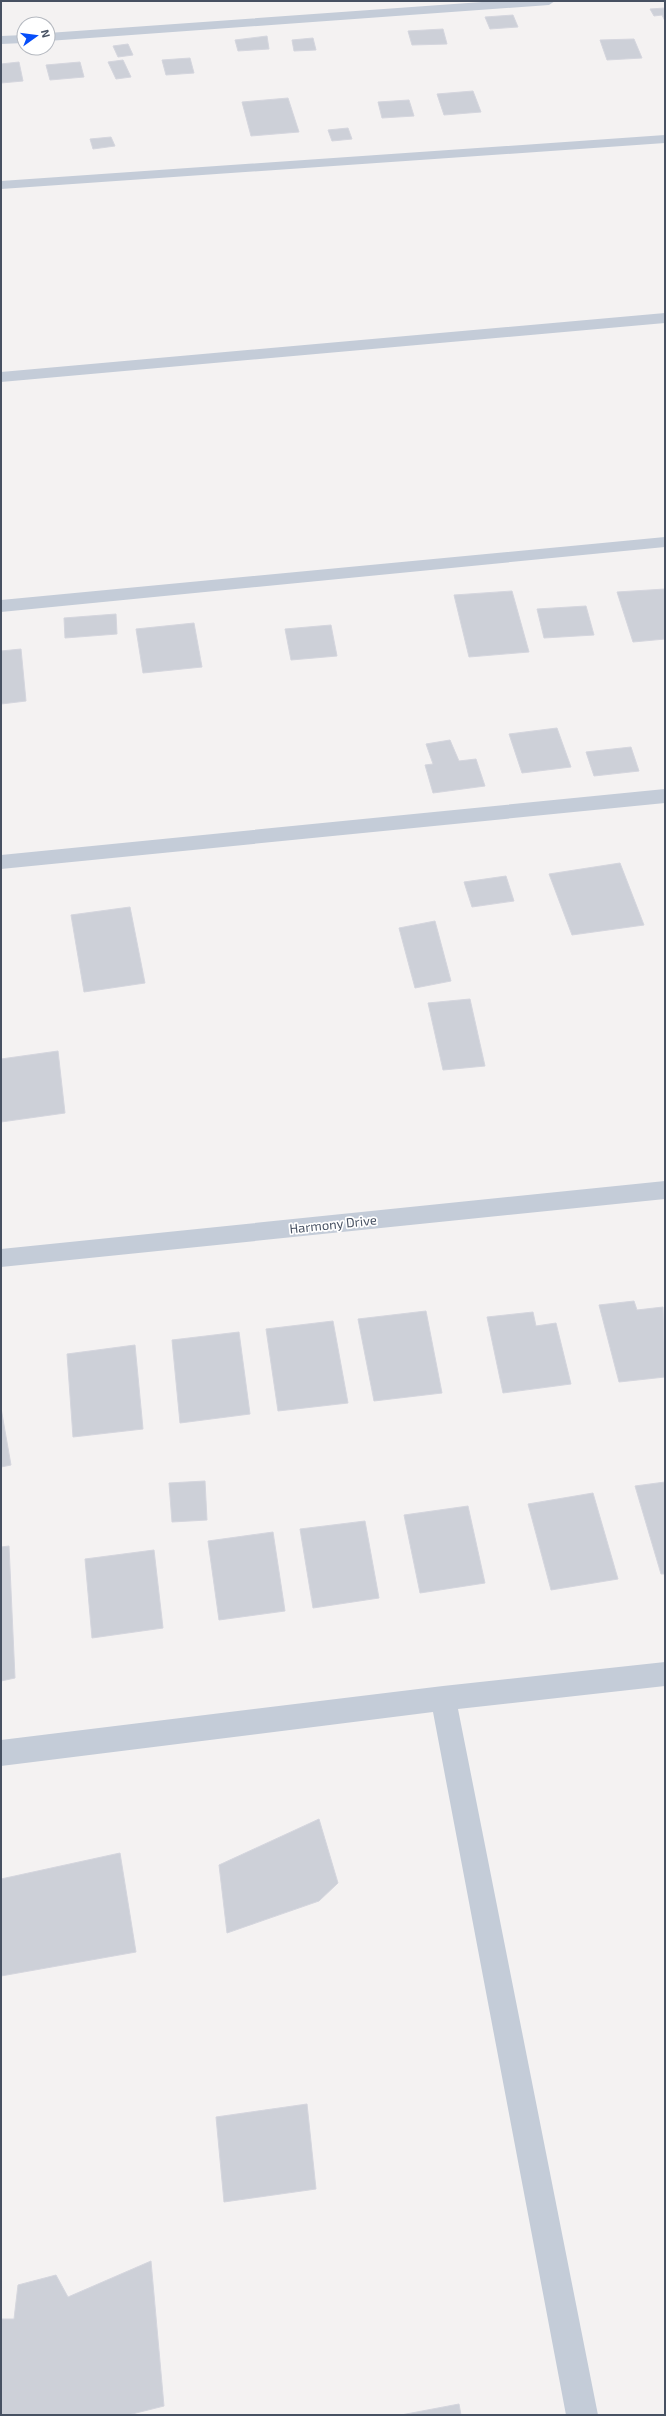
<svg xmlns="http://www.w3.org/2000/svg" width="666" height="2416" viewBox="0 0 666 2416" font-family="'Exo 2',sans-serif">
	<rect width="100%" height="100%" fill="#f4f2f2"/>
	<path fill="#cdd0d8" stroke="#d5d6de" d="M665,8V21L662,15L654,16L650,9Z
		M513,15L518,27L490,29L485,17Z
		M443,29L447,44L412,45L408,31Z
		M267,36L269,49L238,51L235,40Z
		M313,38L316,50L294,51L292,40Z
		M634,39L642,58L607,60L600,40Z
		M128,44L133,55L118,57L113,46Z
		M190,58L194,73L166,75L162,60Z
		M123,60L131,77L116,79L108,62Z
		M19,62L23,81L1,83V64Z
		M80,62L84,77L50,80L46,65Z
		M473,91L481,112L444,115L437,94Z
		M288,98L299,132L251,136L242,102Z
		M409,100L414,116L382,118L378,102Z
		M348,128L352,139L332,141L328,130Z
		M111,137L115,146L93,149L90,139Z
		M665,589V639L633,642L617,592Z
		M512,591L529,652L469,657L454,595Z
		M586,606L594,635L544,638L537,609Z
		M116,614L117,634L65,638L64,618Z
		M194,623L202,667L143,673L136,629Z
		M331,625L337,656L291,660L285,629Z
		M21,649L26,701L1,704V651Z
		M557,728L571,767L522,773L509,734Z
		M450,740L459,761L476,759L485,786L433,793L425,765L433,764L426,744Z
		M631,747L639,771L594,776L586,752Z
		M620,863L644,925L572,935L549,874Z
		M506,876L514,901L472,907L464,882Z
		M130,907L145,983L84,992L71,915Z
		M435,921L451,981L415,988L399,928Z
		M470,999L485,1066L443,1070L428,1003Z
		M58,1051L65,1113L1,1122V1059Z
		M634,1301L637,1310L663,1307L665,1377L619,1382L599,1305Z
		M426,1311L442,1393L374,1401L358,1319Z
		M533,1312L536,1326L556,1323L571,1384L503,1393L487,1317Z
		M333,1321L348,1403L278,1411L266,1329Z
		M239,1332L250,1414L180,1423L172,1340Z
		M135,1345L143,1429L73,1437L67,1354Z
		M1,1408L11,1465L1,1467Z
		M205,1481L207,1520L172,1522L169,1483Z
		M665,1482V1574H661L635,1486Z
		M593,1493L618,1579L551,1590L528,1504Z
		M468,1506L485,1583L420,1593L404,1515Z
		M365,1521L379,1598L313,1608L300,1529Z
		M273,1532L285,1611L219,1620L208,1541Z
		M9,1546L15,1678L1,1681V1547Z
		M154,1550L163,1628L92,1638L85,1559Z
		M319,1819L338,1883L319,1901L227,1933L219,1865Z
		M120,1853L136,1952L1,1976V1879Z
		M307,2104L316,2189L224,2202L216,2117Z
		M151,2261L164,2406L128,2415H1V2319H14L18,2285L56,2275L68,2297Z
		M459,2404L461,2415H401Z"/>
	<g fill="none" stroke-linecap="round" stroke-linejoin="round">
		<path fill="#c4ccd8" fill-rule="evenodd" d="M496,1H555L549,5L48,41V33Z
			M24,35V43L1,44V36Z
			M665,135V143L1,189V181Z
			M665,313V323L1,382V372Z
			M665,537V547L1,612V600Z
			M665,789V803L1,869V855Z
			M665,1181V1199L1,1267V1249Z
			M665,1662V1686L458,1709L598,2415H566L433,1712L1,1766V1740L443,1686Z"/>
	</g>
	<g text-anchor="middle" stroke-width="3.5" stroke-linejoin="round" paint-order="stroke">
		<g font-size="13" fill="#475162" stroke="#fff">
			<text transform="translate(333 1224) rotate(-6)" y="5">Harmony Drive</text>
		</g>
	</g>
	<rect width="666" height="2416" fill="none" stroke="#475162" stroke-width="4"/>
	<g transform="translate(36 36) rotate(76)"><circle r="19" fill="#ffffff" stroke="#b5b9c0"/>
	<path d="M0-3L7 15L0 10L-7 15Z" fill="#064efa"/>
	<text y="-6" font-size="11" font-weight="bold" text-anchor="middle" fill="#475162">N</text>
	</g>
</svg>
